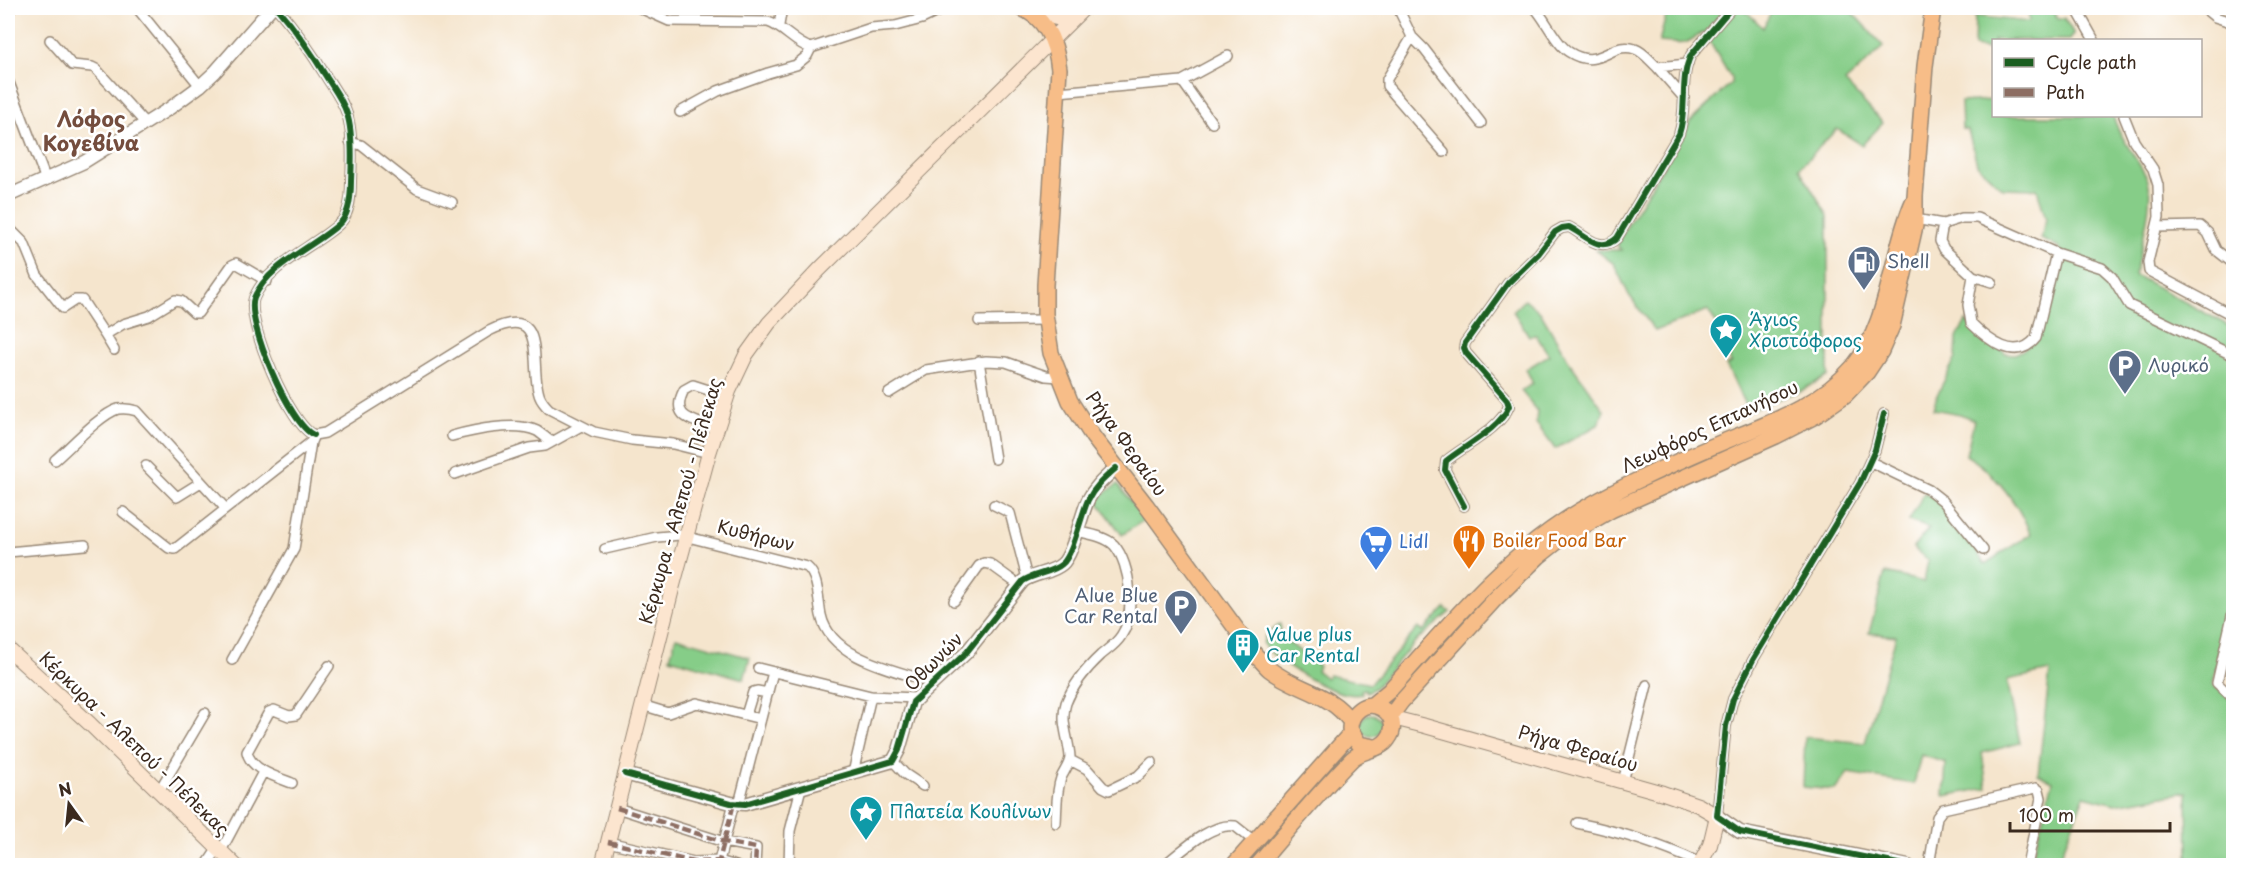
<svg xmlns="http://www.w3.org/2000/svg" width="2241" height="873" viewBox="0 0 2241 873" font-family="'Playpen Sans',sans-serif">
	<rect width="100%" height="100%" fill="#fff"/>
	<filter id="ink" filterUnits="userSpaceOnUse"><feTurbulence type="fractalNoise" baseFrequency=".0167" numOctaves="2"/><feDisplacementMap in="SourceGraphic" scale="12" xChannelSelector="R" yChannelSelector="G"/><feConvolveMatrix kernelMatrix="1 2 1 2 8 2 1 2 1" color-interpolation-filters="sRGB"/></filter>
	<filter id="wash" filterUnits="userSpaceOnUse"><feTurbulence type="fractalNoise" baseFrequency=".008" numOctaves="4" result="noise"/><feDisplacementMap in="SourceGraphic" scale="24" xChannelSelector="R" yChannelSelector="G"/><feGaussianBlur stdDeviation="1.35" result="paint"/><feColorMatrix in="noise" values="0 0 0 0 0 0 0 0 0 0 0 0 0 0 0 0 0 1.4 0 .05"/><feComposite in="paint" operator="in"/></filter>
	<g filter="url(#wash)">
		<rect width="100%" height="100%" fill="#f5e5cd"/>
		<path fill="#86cd88" stroke="#607c53" stroke-width="1.5" d="M1666,8H1743L1763,28L1773,8H1848L1884,47L1845,82L1883,123L1862,145L1837,129L1799,168L1828,216V376L1804,389L1748,411L1726,365L1731,363L1716,323L1708,310L1655,331L1629,295L1614,264L1596,250H1622L1618,247V241L1690,122L1731,83V78L1704,32C1679,48 1686,43 1659,42L1666,16Z
			M2028,8H2052L2057,18H2064L2074,34L2070,40H1994V116H2113C2120,139 2136,156 2147,178C2156,197 2139,252 2135,275L2233,328V589H2230L2213,685L2233,702V865H2188L2187,792L2115,804L2084,796L2057,865H2030L2053,781L2038,774L2050,671L2007,680L2020,743L1982,753L1987,788L1944,796L1946,763L1921,755L1914,784L1848,773L1835,790L1803,787L1805,737L1865,743L1896,636L1869,633L1885,573L1924,582L1928,560L1913,548L1929,528L1909,521L1924,493C1952,504 1968,541 1985,564L2031,534C2017,503 1996,473 1966,455L1974,420L1960,414L1933,409L1937,395L1956,357L1957,338L1966,321L2005,353L2015,354L2023,350L2040,333L2060,248L2041,239L2046,219L2037,189L2002,188L1977,164L1968,130L1962,129L1961,102L1993,100L1990,49L1974,47L1975,16L2029,22Z
			M1525,299L1540,312L1570,363L1604,410L1598,425L1555,449L1536,423L1537,410L1521,391L1533,384L1526,369L1549,355L1536,335L1529,336L1513,311Z
			M1118,484L1144,520L1122,535L1096,499Z
			M1445,608L1450,612L1415,642L1375,688L1367,692L1365,689L1361,690L1362,694C1338,700 1278,664 1263,644L1265,636L1280,624L1281,629L1278,634L1319,666L1317,671L1326,678L1329,675L1370,684L1418,628L1423,631Z
			M676,637L750,658L744,679L670,658Z
			M1360 725a11 11 0 1 1 22 0a11 11 0 1 1-22 0Z
			M1335,761L1339,764L1248,865L1241,866Z"/>
	</g>
	<g filter="url(#ink)">
		<g fill="none" stroke-linecap="round" stroke-linejoin="round">
			<defs>
				<path id="minor" d="M137,8L200,86
					M277,8C296,30 312,53 327,78C334,89 343,101 347,114C353,132 352,162 351,181C351,195 350,215 339,224C314,247 268,264 254,298C245,321 291,427 314,435
					M640,8L669,21L768,22C784,27 795,44 811,48L871,28L895,26L922,19L945,8
					M1398,8L1412,37L1387,79V86L1444,152
					M1535,8C1546,20 1556,44 1569,52C1600,72 1612,40 1635,49C1644,52 1650,61 1657,67L1688,64
					M2076,8L2094,40
					M2204,8L2215,17L2234,23
					M8,9L12,8
					M779,25L782,8
					M1412,37L1424,49L1481,123
					M50,40L72,65L92,67L96,69L146,124
					M1657,67L1684,98
					M8,80L46,180
					M1182,81L1212,123
					M1058,92L1182,81L1228,56
					M680,112L718,91L768,73L796,65L807,56L811,48
					M2124,116L2134,141L2153,169L2158,185L2159,217L2148,262L2149,271L2234,316
					M350,142L361,145L417,189L452,202
					M1915,219L1943,224L1940,241L1944,249L1973,276L1992,282
					M1943,224L1962,218H1977L2056,253L2102,268L2112,277L2129,305L2234,356
					M8,227L24,243L37,275L63,308L75,300H82L105,335L123,324L149,316L175,300L181,301L194,313H198L232,265L236,263L267,281
					M2157,227L2200,226L2208,233L2216,250L2234,264
					M1973,276L1968,305L1971,323C1988,340 2016,363 2036,338L2056,253
					M979,321L1045,320
					M105,335L114,350
					M979,361L995,459
					M889,393L926,370L986,361L1006,362L1046,376L1059,377
					M716,429C694,420 669,419 684,390L693,385L727,396
					M314,435L325,433L489,331C551,300 528,370 540,397C542,402 545,405 549,409L594,432L632,440L673,444L709,453
					M452,436C474,430 516,421 537,431C542,434 547,439 552,442
					M55,460C70,447 101,414 118,409C125,408 131,409 137,411L226,509
					M1871,462L1929,490L1943,501L1983,550
					M146,466L177,497L201,482
					M455,474L529,448L545,446L581,426
					M994,505L1010,513L1027,578
					M1464,506L1445,470L1446,461C1464,446 1500,429 1509,406L1507,400L1466,353L1464,348L1465,343L1508,283L1539,253L1555,232L1562,228L1569,227C1585,235 1600,254 1617,238L1679,134C1688,109 1679,79 1691,55L1731,8
					M123,512L169,548L175,549L311,442L314,435
					M605,549L657,537L680,535L807,567C819,577 818,601 821,615C830,659 898,671 935,683
					M8,552L85,545
					M954,601L979,566L984,563L990,564L1019,585
					M2234,607L2217,683L2234,699
					M232,660L294,549L311,442
					M758,668L871,696L916,698
					M642,705L668,713L697,703L761,719
					M746,715L753,692L757,691L768,693
					M1070,760L1087,769L1103,787L1109,790L1138,776L1152,762
					M893,761L905,774L923,786
					M853,773L871,696
					M1623,782L1647,685
					M292,783C276,777 251,770 247,752L269,712L274,710L289,716L296,715L329,666
					M159,791L205,713
					M739,804L773,672
					M617,808L724,842L756,848L755,866
					M1717,816L1726,726L1733,699L1753,660L1860,483L1875,450L1884,414
					M1056,823C1057,808 1056,792 1061,778C1064,771 1070,764 1070,757C1069,739 1060,722 1066,703C1073,685 1087,668 1101,655C1108,649 1116,644 1121,636C1136,615 1131,564 1114,545C1105,536 1088,534 1076,531
					M1577,823C1621,832 1659,844 1700,863
					M608,842L694,862L719,861L734,803
					M221,851L263,772
					M719,861L736,866
					M206,866L218,848
					M789,866L790,831L801,788
					M1163,866C1181,852 1211,822 1235,826L1254,841
					M1929,866L1937,817L1943,809L2036,788L2039,790L2041,798L2027,866"/>
				<path id="tertiary" d="M8,196L84,162L170,108L200,86L215,72L271,8
					M625,774L731,803L745,804L893,761L899,750L913,702L966,653L1023,581C1035,573 1052,573 1062,564C1073,555 1081,515 1088,500C1095,486 1105,478 1116,468
					M1717,816L1740,832L1908,866"/>
				<path id="secondary" d="M1033,13L1070,21
					M8,649L90,724L236,866
					M1392,720H1401L1425,726L1663,793L1698,805L1717,816L1710,845L1699,866
					M602,866L672,589L709,453L729,391L746,355L769,323L820,269L1084,8"/>
				<path id="primary" d="M1021,8C1046,18 1056,43 1059,69L1045,285V314L1051,353L1070,401L1093,437L1146,505L1256,656C1261,660 1265,665 1269,669C1297,691 1329,691 1351,722
					M1372,705L1389,691C1447,627 1505,555 1580,511C1622,486 1667,466 1711,447C1760,426 1817,409 1853,367C1890,323 1890,254 1913,202
					M1390,717L1401,702L1496,598L1539,556L1558,541L1611,510L1776,436L1815,416L1845,395L1867,372L1881,351L1892,326L1915,226V196L1925,66L1933,8
					M1233,866L1351,733
					M1257,866C1288,830 1319,792 1352,759C1362,749 1380,751 1388,739C1396,729 1393,714 1381,708C1365,699 1350,713 1350,729L1359,744L1375,747"/>
			</defs>
			<use href="#minor" stroke="#988876" stroke-width="12"/>
			<use href="#tertiary" stroke="#988876" stroke-width="15"/>
			<use href="#secondary" stroke="#988876" stroke-width="16"/>
			<use href="#primary" stroke="#988876" stroke-width="18"/>
			<use href="#minor" stroke="#fff" stroke-width="9"/>
			<use href="#tertiary" stroke="#fff" stroke-width="12"/>
			<use href="#secondary" stroke="#fce5cf" stroke-width="14"/>
			<use href="#primary" stroke="#f7bd88" stroke-width="15"/>
			<path stroke="#8d6e63" stroke-width="4.5" stroke-dasharray="9 4.5" stroke-linecap="butt" d="M617,808L724,842L756,848L755,866
				M608,842L694,862L719,861L734,803
				M719,861L736,866"/>
			<defs>
				<path id="cycleway" d="M277,8C296,30 312,53 327,78C334,89 343,101 347,114C353,132 352,162 351,181C351,195 350,215 339,224C314,247 268,264 254,298C245,321 291,427 314,435
					M1884,414L1875,450L1860,483L1753,660L1733,699L1726,726L1717,816L1740,832L1908,866
					M1464,506L1445,470L1446,461C1464,446 1500,429 1509,406L1507,400L1466,353L1464,348L1465,343L1508,283L1539,253L1555,232L1562,228L1569,227C1585,235 1600,254 1617,238L1679,134C1688,109 1679,79 1691,55L1731,8
					M625,774L731,803L745,804L893,761L899,750L913,702L966,653L1023,581C1035,573 1052,573 1062,564C1073,555 1081,515 1088,500C1095,486 1105,478 1116,468"/>
			</defs>
			<use href="#cycleway" stroke="#fff" stroke-width="10"/>
			<use href="#cycleway" stroke="#1b5e20" stroke-width="6"/>
		</g>
	</g>
	<defs>
		<symbol id="fuel-pin" viewBox="-11 -11 22 30"><path d="M0 17L-7.5 6A9.5 9.5 0 1 1 7.5 6Z" fill="#5c6f8a" stroke="#fff"/><path d="M-5.5-6h7V0h2V4h1.3V-2.5L3-4.5l.8-.8L6-3V5H2.5V1h-1V6h-7ZM-4.2-4.7v3.2H.2V-4.7Z" fill="#fff"/></symbol>
		<symbol id="sight-pin" viewBox="-11 -11 22 30"><path d="M0 17L-7.5 6A9.5 9.5 0 1 1 7.5 6Z" fill="#0f9aa8" stroke="#fff"/><path d="M0-6L1.8-2.2L6-1.7L2.9 1.2L3.7 5.4L0 3.3L-3.7 5.4L-2.9 1.2L-6-1.7L-1.8-2.2Z" fill="#fff"/></symbol>
		<symbol id="parking-pin" viewBox="-11 -11 22 30"><path d="M0 17L-7.5 6A9.5 9.5 0 1 1 7.5 6Z" fill="#5c6f8a" stroke="#fff"/><path d="M-3.5-5.5H1a3.5 3.5 0 0 1 0 7H-1V5.5H-3.5ZM-1-3.4V-.6H.8a1.4 1.4 0 0 0 0-2.8Z" fill="#fff"/></symbol>
		<symbol id="restaurant-pin" viewBox="-11 -11 22 30"><path d="M0 17L-7.5 6A9.5 9.5 0 1 1 7.5 6Z" fill="#e8710a" stroke="#fff"/><path d="M-5-6h1v4h1v-4h1v4h1v-4h1v5L-1.5 .5V6h-2V.5L-5-1ZM5-6V6H3V1.5H1.5Q1.5-4 5-6Z" fill="#fff"/></symbol>
		<symbol id="supermarket-pin" viewBox="-11 -11 22 30"><path d="M0 17L-7.5 6A9.5 9.5 0 1 1 7.5 6Z" fill="#3f7fe0" stroke="#fff"/><path d="M-6-5.5h2.5l.6 2H6L4.5 2H-2.5L-4.4-4H-6ZM-1.5 3.2a1.3 1.3 0 1 0 .1 0ZM3 3.2a1.3 1.3 0 1 0 .1 0Z" fill="#fff"/></symbol>
		<symbol id="building-pin" viewBox="-11 -11 22 30"><path d="M0 17L-7.5 6A9.5 9.5 0 1 1 7.5 6Z" fill="#0f9aa8" stroke="#fff"/><path d="M-4-6H4V6H1V3H-1V6H-4ZM-2.5-4.3h1.7v1.8h-1.7ZM.8-4.3h1.7v1.8H.8ZM-2.5-1h1.7V.8h-1.7ZM.8-1h1.7V.8H.8Z" fill="#fff"/></symbol>
	</defs>
	<g fill-rule="evenodd">
		<use href="#fuel-pin" x="1845" y="243" width="38" height="52"/>
		<use href="#sight-pin" x="1707" y="311" width="38" height="52"/>
		<use href="#parking-pin" x="2106" y="347" width="38" height="52"/>
		<use href="#restaurant-pin" x="1450" y="522" width="38" height="52"/>
		<use href="#supermarket-pin" x="1357" y="523" width="38" height="52"/>
		<use href="#parking-pin" x="1162" y="587" width="38" height="52"/>
		<use href="#building-pin" x="1224" y="626" width="38" height="52"/>
		<use href="#sight-pin" x="847" y="793" width="38" height="52"/>
	</g>
	<g text-anchor="middle" stroke-width="5" stroke-linejoin="round" paint-order="stroke">
		<g font-size="18" fill="#4e5e75" stroke="#fff" text-anchor="start">
			<text x="1887" y="268">Shell</text>
			<text x="2148" y="372">Λυρικό</text>
			<text x="1158" y="602" text-anchor="end">Alue Blue<tspan x="1158" dy="21">Car Rental</tspan></text>
		</g>
		<g font-size="18" fill="#0d838f" stroke="#fff" text-anchor="start">
			<text x="1749" y="326">Άγιος<tspan x="1749" dy="21">Χριστόφορος</tspan></text>
			<text x="1266" y="641">Value plus<tspan x="1266" dy="21">Car Rental</tspan></text>
			<text x="889" y="818">Πλατεία Κουλίνων</text>
		</g>
		<g font-size="18" fill="#3b2a1e" stroke="#fff">
			<text transform="translate(1710 427) rotate(-25)" y="6">Λεωφόρος Επτανήσου</text>
			<text transform="translate(1126 444) rotate(54)" y="6">Ρήγα Φεραίου</text>
			<text transform="translate(681 501) rotate(-74)" y="6">Κέρκυρα - Αλεπού - Πέλεκας</text>
			<text transform="translate(756 536) rotate(14)" y="6">Κυθήρων</text>
			<text transform="translate(934 662) rotate(-45)" y="6">Οθωνών</text>
			<text transform="translate(134 744) rotate(44)" y="6">Κέρκυρα - Αλεπού - Πέλεκας</text>
			<text transform="translate(1578 749) rotate(16)" y="6">Ρήγα Φεραίου</text>
		</g>
		<g font-size="18" fill="#c56008" stroke="#fff" text-anchor="start">
			<text x="1492" y="547">Boiler Food Bar</text>
		</g>
		<g font-size="18" fill="#366cbe" stroke="#fff" text-anchor="start">
			<text x="1399" y="548">Lidl</text>
		</g>
		<g font-size="21" font-weight="bold" fill="#744d3e" stroke="#fff">
			<text x="91" y="127">Λόφος<tspan x="91" dy="24">Κογεβίνα</tspan></text>
		</g>
	</g>
	<rect width="2241" height="873" fill="none" stroke="#fff" stroke-width="30"/>
	<rect x="1992" y="39" width="210" height="78" fill="#ffffff" stroke="#b1aaa5" stroke-width="1.5"/>
	<rect x="2004" y="58" width="30" height="9" fill="#1b5e20" stroke="#b1aaa5" stroke-width="1.5"/>
	<text x="2046" y="69" font-size="18" fill="#3b2a1e">Cycle path</text>
	<rect x="2004" y="88" width="30" height="9" fill="#8d6e63" stroke="#b1aaa5" stroke-width="1.5"/>
	<text x="2046" y="99" font-size="18" fill="#3b2a1e">Path</text>
	<g transform="translate(69 804) rotate(345)" stroke="#ffffff" stroke-width="4.5" paint-order="stroke">
	<path d="M0-4.5L10 22L0 15L-10 22Z" fill="#3b2a1e"/>
	<text y="-9" font-size="16" font-weight="bold" text-anchor="middle" fill="#3b2a1e">N</text>
	</g>
	<path d="M2010 822v9h160v-9" fill="none" stroke="#3b2a1e" stroke-width="3"/>
	<text x="2019" y="822" font-size="18" fill="#3b2a1e" stroke="#ffffff" stroke-width="4.5" paint-order="stroke">100 m</text>
</svg>
